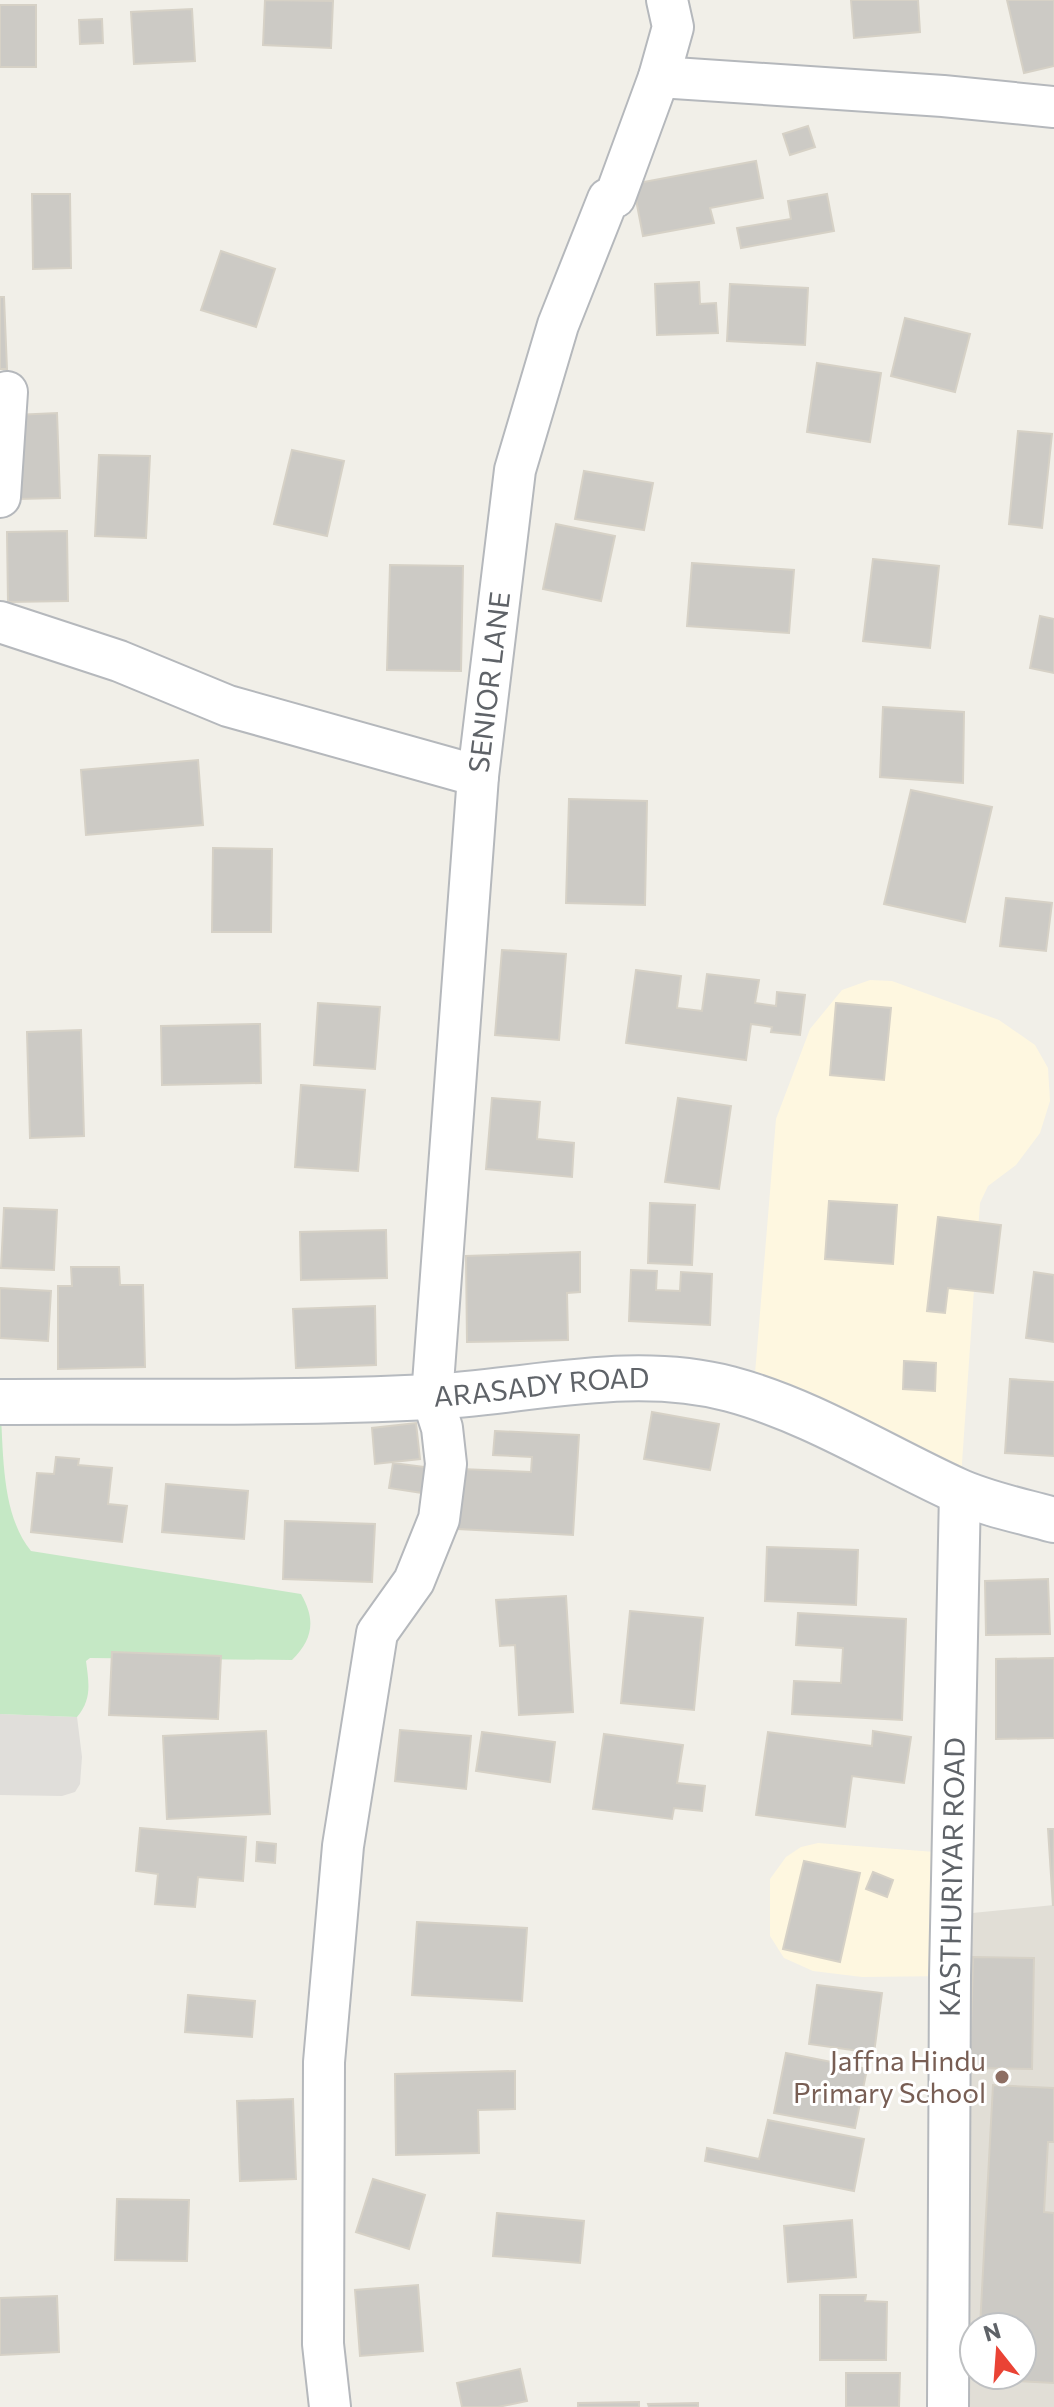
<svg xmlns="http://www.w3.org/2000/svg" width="1054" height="2407" viewBox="0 0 1054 2407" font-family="Commissioner,sans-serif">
	<rect width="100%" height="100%" fill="#f1efe8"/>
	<path fill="#fef7e0" d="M870,980L892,981L999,1020L1035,1045L1048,1068L1050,1101L1040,1133L1016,1165L988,1186L980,1203L960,1492L753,1398L776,1119L810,1029L842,990Z
		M818,1843L935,1852L950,1976L862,1977L813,1971L784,1958L770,1936V1879L786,1857L801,1847Z"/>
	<path fill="#e0deda" d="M0,1714L77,1717L82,1757L80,1784L75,1792L62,1796L0,1795Z"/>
	<path fill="#e1ded6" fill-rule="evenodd" d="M1054,1905V2407H948L952,1915ZM974,2327H1022V2375H974Z"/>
	<path fill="#c5e8c5" d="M0,1402C4,1449 0,1513 31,1551L301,1594C316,1620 313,1639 292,1660L90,1658L86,1661C89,1684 92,1699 77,1717L0,1714Z"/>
	<path fill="#cccac5" stroke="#d6d1c6" stroke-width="2" d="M265,0L333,1L331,48L263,45Z
		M851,0H918L920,32L854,38Z
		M1007,0H1054V66L1024,73Z
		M0,5H36V67H0Z
		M192,9L195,61L134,64L131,12Z
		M102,19L103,43L80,44L79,20Z
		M808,126L815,147L790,155L783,134Z
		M756,161L763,198L710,208L714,223L643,236L633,184Z
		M32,194H70L71,268L33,269Z
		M827,194L834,231L741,248L737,228L791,219L788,201Z
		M221,251L275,269L256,327L201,310Z
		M699,282L700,304L716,303L718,333L657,335L655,284Z
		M730,284L808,288L805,345L727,341Z
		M0,297H4L7,369H0Z
		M905,318L970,334L955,392L891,376Z
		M817,363L881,373L870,442L807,432Z
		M57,413L60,498L18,499L15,415Z
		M1018,431L1052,434L1042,528L1009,524Z
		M292,450L344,461L327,536L274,524Z
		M99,455L150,456L146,538L95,536Z
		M584,471L653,483L644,530L575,519Z
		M556,524L615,536L601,601L543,589Z
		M67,531L68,601L8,602L7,532Z
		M873,559L939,566L930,648L863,641Z
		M692,563L794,570L789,633L687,626Z
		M390,565L463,566L461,671L387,670Z
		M1040,616L1054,619V673L1030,668Z
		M883,707L964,712L963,783L880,777Z
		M198,760L203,825L86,835L81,770Z
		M911,790L992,807L965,922L884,904Z
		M569,799L647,801L645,905L566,903Z
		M213,848L272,849L271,932H212Z
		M1006,898L1052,903L1046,951L1000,946Z
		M502,950L566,954L559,1040L495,1035Z
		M636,970L681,976L677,1008L702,1011L707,974L759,980L755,1003L776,1006L777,992L805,995L800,1035L771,1032L772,1027L751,1024L746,1060L626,1043Z
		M318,1003L380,1007L375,1069L314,1065Z
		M836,1003L891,1008L884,1080L830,1075Z
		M260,1024L261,1083L162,1085L161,1026Z
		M81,1030L84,1136L30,1138L27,1032Z
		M301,1085L365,1090L358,1171L295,1167Z
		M492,1098L540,1102L537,1139L574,1143L572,1177L486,1169Z
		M678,1098L731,1106L719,1189L665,1182Z
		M829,1201L897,1205L893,1264L825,1259Z
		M650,1203L695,1205L692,1265L648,1263Z
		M4,1208L57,1210L54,1270L1,1268Z
		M938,1217L1001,1225L993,1293L948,1288L945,1313L927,1311Z
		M386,1230L387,1278L301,1280L300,1232Z
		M580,1252V1292L567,1293L568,1340L467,1342L466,1256Z
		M71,1267H119L120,1285H143L145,1367L58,1369V1286H72Z
		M631,1270L657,1271L656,1290L680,1291L681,1272L712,1274L710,1325L629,1321Z
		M1034,1272L1054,1275V1342L1026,1338Z
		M0,1288L51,1291L48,1341L0,1338Z
		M375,1306L376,1365L296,1368L293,1309Z
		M904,1361L936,1363L935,1391L903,1389Z
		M1010,1379L1054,1382V1456L1005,1453Z
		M652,1412L719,1424L710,1470L644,1459Z
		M416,1423L420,1459L375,1464L372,1428Z
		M495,1431L579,1435L573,1535L458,1529L461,1469L531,1472L532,1457L493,1455Z
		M56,1457L79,1459L78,1465L112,1468L108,1504L127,1506L122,1542L31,1532L37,1473L54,1474Z
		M393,1463L433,1468L429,1494L389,1488Z
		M166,1484L248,1491L244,1539L162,1532Z
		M285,1521L375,1524L372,1582L283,1579Z
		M767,1547L858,1550L856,1605L765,1601Z
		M1048,1579L1050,1634L986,1635L985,1581Z
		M566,1596L573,1712L519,1715L515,1645L500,1646L496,1600Z
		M630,1611L703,1618L694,1710L621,1703Z
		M798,1613L906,1619L902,1720L792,1714L794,1681L841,1683L843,1648L796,1645Z
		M112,1652L221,1656L218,1719L109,1715Z
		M1054,1658V1738L996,1739V1659Z
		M400,1730L471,1736L466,1789L395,1781Z
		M266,1731L270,1814L167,1819L163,1736Z
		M873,1731L911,1737L904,1783L852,1776L845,1827L756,1815L768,1732L872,1746Z
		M482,1732L555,1742L550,1782L476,1771Z
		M604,1734L683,1745L677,1783L705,1786L702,1811L674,1808L672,1819L593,1809Z
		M140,1828L246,1837L243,1881L198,1877L195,1907L155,1904L158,1874L136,1871Z
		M1048,1829H1054L1053,1906Z
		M257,1842L276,1844L275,1863L256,1861Z
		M804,1861L860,1873L840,1962L783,1949Z
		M873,1872L893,1880L887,1897L866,1889Z
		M417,1922L527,1928L522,2001L412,1995Z
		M973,1957L1034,1958L1032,2069L970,2068Z
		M817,1985L882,1993L874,2053L809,2044Z
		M188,1995L255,2001L252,2037L185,2032Z
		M786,2053L867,2069L855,2128L774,2113Z
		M515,2071V2109L478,2110L479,2153L396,2155L395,2074Z
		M993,2085L1054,2088V2142H1048L1044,2212L1054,2213V2383L977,2379V2375H1022V2327H980Z
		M293,2099L296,2179L240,2181L237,2101Z
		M768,2120L864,2139L854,2191L705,2161L707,2148L759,2159Z
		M373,2179L425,2195L409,2249L356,2232Z
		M117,2199L189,2200L187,2261L115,2260Z
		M497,2213L584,2221L580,2263L493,2256Z
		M852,2220L856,2277L788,2282L784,2226Z
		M418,2285L423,2351L360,2356L355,2290Z
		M820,2295H866L865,2301L887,2302L886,2360H820Z
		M57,2296L59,2352L0,2355V2298Z
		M520,2369L527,2401L498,2407H462L457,2383Z
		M846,2373H900L899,2407H846Z
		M639,2402V2407H578V2403Z
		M698,2403V2407H649L648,2404Z"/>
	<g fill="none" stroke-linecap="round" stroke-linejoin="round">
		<defs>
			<g id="minor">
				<path d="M659,77L943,96L1054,107"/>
				<path d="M0,497L7,392"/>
				<path d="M0,622L119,661L228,706L478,776"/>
				<path id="s1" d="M330,2407L323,2344L324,2062L343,1846L377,1633L414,1581L439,1519L446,1464L442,1428L432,1397L478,776L515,470L558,325L608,199L615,197L659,77L673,27L667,0"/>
				<path id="s2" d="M948,2407L950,1976L960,1492"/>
			</g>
			<g id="secondary">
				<path id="s3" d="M0,1402C143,1401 286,1404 429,1397C529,1392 630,1363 730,1389C809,1410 882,1456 956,1490C986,1504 1022,1511 1054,1520"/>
			</g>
		</defs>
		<use href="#minor" stroke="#b5b8bc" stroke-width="44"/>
		<use href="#secondary" stroke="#b6babf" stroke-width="48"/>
		<use href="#minor" stroke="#fff" stroke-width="40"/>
		<use href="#secondary" stroke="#fff" stroke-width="44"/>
	</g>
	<circle fill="#8d6e63" stroke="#fff" stroke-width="3" cx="1002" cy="2077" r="8"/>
	<g text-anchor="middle" stroke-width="6" stroke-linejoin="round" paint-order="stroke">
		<g font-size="28" fill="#5f6368" stroke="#fff">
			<text dy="10" stroke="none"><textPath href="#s1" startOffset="1750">SENIOR LANE</textPath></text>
			<text dy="10" stroke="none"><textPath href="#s3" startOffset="542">ARASADY ROAD</textPath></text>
			<text dy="10" stroke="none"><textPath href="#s2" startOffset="530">KASTHURIYAR ROAD</textPath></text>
		</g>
		<g font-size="28" fill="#785e54" stroke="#fff" text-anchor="end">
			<text x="986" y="2071">Jaffna Hindu<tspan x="986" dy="32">Primary School</tspan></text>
		</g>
	</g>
	<g transform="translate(998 2351) rotate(343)"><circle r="38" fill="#ffffff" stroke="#bfc1c3" stroke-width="2"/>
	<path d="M0-6L14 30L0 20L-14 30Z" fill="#ea4335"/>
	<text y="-12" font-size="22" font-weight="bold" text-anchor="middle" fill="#5f6368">N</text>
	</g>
</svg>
